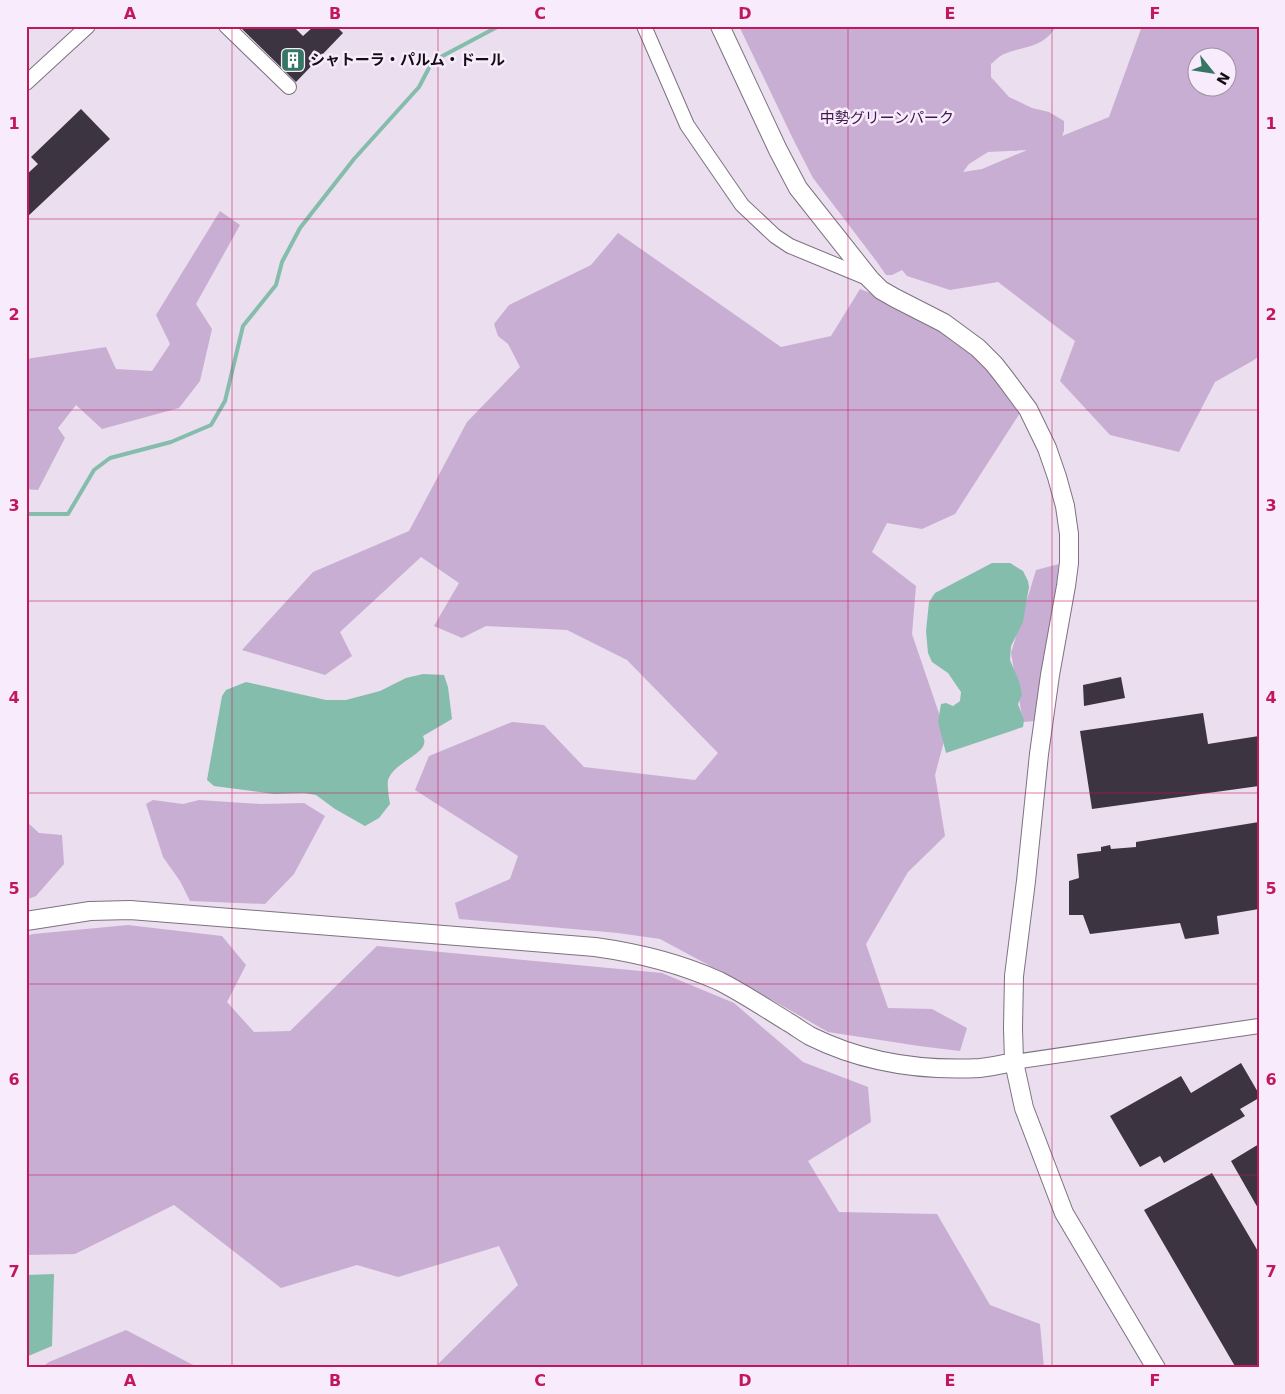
<svg xmlns="http://www.w3.org/2000/svg" width="1285" height="1394" viewBox="0 0 1285 1394" font-family="'DejaVu Sans','Noto Sans JP',sans-serif">
	<rect width="100%" height="100%" fill="#eadeef"/>
	<path fill="#c9aed3" fill-rule="evenodd" d="M739,26H1056C1044,48 1024,46 1004,54C999,56 995,61 991,64V77L1009,97L1032,108L1049,112L1064,121V131L1062,136L1109,117L1142,26H1259V356L1254,360L1215,382L1179,452L1110,435L1060,381L1075,341L998,282L950,290L907,276L902,270L892,275H886L877,262L813,178L794,141ZM1198,58H1228V88H1198ZM1027,150L982,169L963,172L969,164L988,152Z
		M220,211L240,225L196,304L212,329L200,381L179,408L102,429L76,405L58,428L65,438L38,490L26,489V359L106,347L116,369L152,371L170,344L156,315Z
		M618,233L781,347L831,336L860,289L936,318L978,358L1020,413L955,514L922,529L887,523L872,552L916,586L912,634L946,734L935,775L945,836L908,872L866,944L888,1008L932,1009L967,1028L960,1051L919,1046L828,1032L753,989L660,939L618,933L459,919L455,903L510,879L518,856L415,790L429,756L512,722L544,725L584,767L695,780L718,753L627,660L567,630L486,626L462,638L434,626L459,583L421,557L340,632L352,656L325,675L242,650L313,572L409,531L467,422L520,367L508,344L498,336L494,324L509,305L591,265Z
		M1059,564L1052,632L1036,721L1023,722L1011,653L1036,570Z
		M153,800L183,804L199,800L261,804L304,803L325,816L294,874L265,904L190,901L180,881L163,857L146,804Z
		M26,821L39,833L62,835L64,864L36,896L26,900Z
		M128,925L222,936L246,965L227,1002L254,1032L290,1031L377,946L662,973L734,1003L803,1062L868,1087L871,1122L808,1161L839,1212L937,1214L990,1305L1040,1324L1044,1368H434L518,1285L499,1246L398,1277L357,1265L281,1288L174,1205L75,1254L26,1255V936L33,934Z
		M126,1330L199,1368H40L49,1362Z"/>
	<path fill="#85bdad" d="M992,563H1010L1023,571L1028,581L1029,587L1023,622L1011,646L1010,660L1019,681L1022,694L1018,704L1024,720L1023,727L946,753L938,722L941,704L946,703L953,706L960,701L961,692L948,673L932,662L928,653L926,631L929,602L935,593Z
		M423,674L444,675L448,687L452,719L423,736C424,739 425,741 424,744C422,755 393,764 388,780C387,787 389,797 390,804L379,818L365,826L335,809L316,795L304,793L274,794L214,786L207,780L222,696L226,690L246,682L326,700H346L380,691L406,678Z
		M54,1274L52,1346L26,1357V1275Z"/>
	<g fill="none" stroke-linecap="round" stroke-linejoin="round">
		<path stroke="#85bdad" stroke-width="4" d="M26,514H68L94,470L110,458L171,442L211,425L225,401L243,326L276,285L282,262L300,228L354,159L419,87L431,64L435,60L499,26"/>
	</g>
	<path fill="#3d3441" d="M239,26H293L303,36L314,26H336L343,33L296,82Z
		M81,109L110,139L26,218V175L38,164L31,157Z
		M1121,677L1125,698L1084,706L1083,685Z
		M1203,713L1208,744L1259,736V786L1092,809L1080,731Z
		M1259,822V909L1217,916L1219,934L1185,939L1180,923L1090,934L1083,915H1069V881L1079,878L1077,854L1101,851V847L1110,845L1111,849L1136,847V842Z
		M1241,1063L1259,1094V1098L1240,1109L1245,1116L1164,1163L1160,1156L1140,1167L1110,1116L1181,1076L1191,1093Z
		M1259,1144V1210L1231,1161Z
		M1212,1173L1259,1253V1368H1236L1144,1210Z"/>
	<g fill="none" stroke-linecap="round" stroke-linejoin="round">
		<defs>
			<path id="minor" d="M226,26L289,87
				M644,26L687,125L742,205L775,236L790,246L870,279
				M26,83L88,26
				M1014,1062L1259,1026"/>
			<path id="tertiary" d="M720,26L778,150L798,188L870,279L881,290L895,298L944,323L978,348L994,364L1005,378L1028,409L1047,448L1057,477L1065,506L1069,534V563L1066,586L1050,675L1039,754L1026,881L1014,976L1013,1028L1014,1062L1024,1108L1064,1213L1156,1368
				M26,921L90,911L130,910L595,947C638,953 679,963 719,981C743,993 765,1008 788,1022C795,1026 803,1032 810,1036C862,1062 922,1071 980,1068C991,1067 1003,1064 1014,1062"/>
		</defs>
		<use href="#minor" stroke="#7d7281" stroke-width="16"/>
		<use href="#tertiary" stroke="#7d7281" stroke-width="20"/>
		<use href="#minor" stroke="#fff" stroke-width="14"/>
		<use href="#tertiary" stroke="#fff" stroke-width="18"/>
	</g>
	<path fill="none" stroke="#c2185b" stroke-width="1" stroke-opacity="0.55" d="M232,26V1368M438,26V1368M642,26V1368M848,26V1368M1052,26V1368M26,219H1259M26,410H1259M26,601H1259M26,793H1259M26,984H1259M26,1175H1259"/>
	<defs>
		<symbol id="building-square" viewBox="-11 -11 22 22"><rect x="-9" y="-9" width="18" height="18" rx="4" fill="#357665" stroke="#f8ebfc"/><path d="M-4-6H4V6H1V3H-1V6H-4ZM-2.5-4.3h1.7v1.8h-1.7ZM.8-4.3h1.7v1.8H.8ZM-2.5-1h1.7V.8h-1.7ZM.8-1h1.7V.8H.8Z" fill="#fff"/></symbol>
	</defs>
	<g fill-rule="evenodd">
		<use href="#building-square" x="279" y="46" width="28" height="28"/>
	</g>
	<g text-anchor="middle" stroke-width="5" stroke-linejoin="round" paint-order="stroke">
		<g font-size="15" font-weight="bold" fill="#120e13" stroke="#f8ebfc" text-anchor="start">
			<text x="310" y="65">シャトーラ・パルム・ドール</text>
		</g>
		<g font-size="15" fill="#3e194a" stroke="#f8ebfc">
			<text x="887" y="123">中勢グリーンパーク</text>
		</g>
	</g>
	<rect width="1285" height="1394" fill="none" stroke="#f8ebfc" stroke-width="55"/>
	<g transform="translate(1212 72) rotate(120)"><circle r="24" fill="#f8ebfc" stroke="#9c939f"/>
	<path d="M0-4L9 19L0 12L-9 19Z" fill="#357665"/>
	<text y="-8" font-size="14" font-weight="bold" text-anchor="middle" fill="#120e13">N</text>
	</g>
	<rect x="28" y="28" width="1230" height="1338" fill="none" stroke="#c2185b" stroke-width="2"/>
	<g font-size="16" text-anchor="middle" font-weight="bold" fill="#c2185b">
		<text x="130" y="19">A</text>
		<text x="335" y="19">B</text>
		<text x="540" y="19">C</text>
		<text x="745" y="19">D</text>
		<text x="950" y="19">E</text>
		<text x="1155" y="19">F</text>
		<text x="14" y="129">1</text>
		<text x="1271" y="129">1</text>
		<text x="14" y="320">2</text>
		<text x="1271" y="320">2</text>
		<text x="14" y="511">3</text>
		<text x="1271" y="511">3</text>
		<text x="14" y="703">4</text>
		<text x="1271" y="703">4</text>
		<text x="14" y="894">5</text>
		<text x="1271" y="894">5</text>
		<text x="14" y="1085">6</text>
		<text x="1271" y="1085">6</text>
		<text x="14" y="1277">7</text>
		<text x="1271" y="1277">7</text>
		<text x="130" y="1386">A</text>
		<text x="335" y="1386">B</text>
		<text x="540" y="1386">C</text>
		<text x="745" y="1386">D</text>
		<text x="950" y="1386">E</text>
		<text x="1155" y="1386">F</text>
	</g>
</svg>
